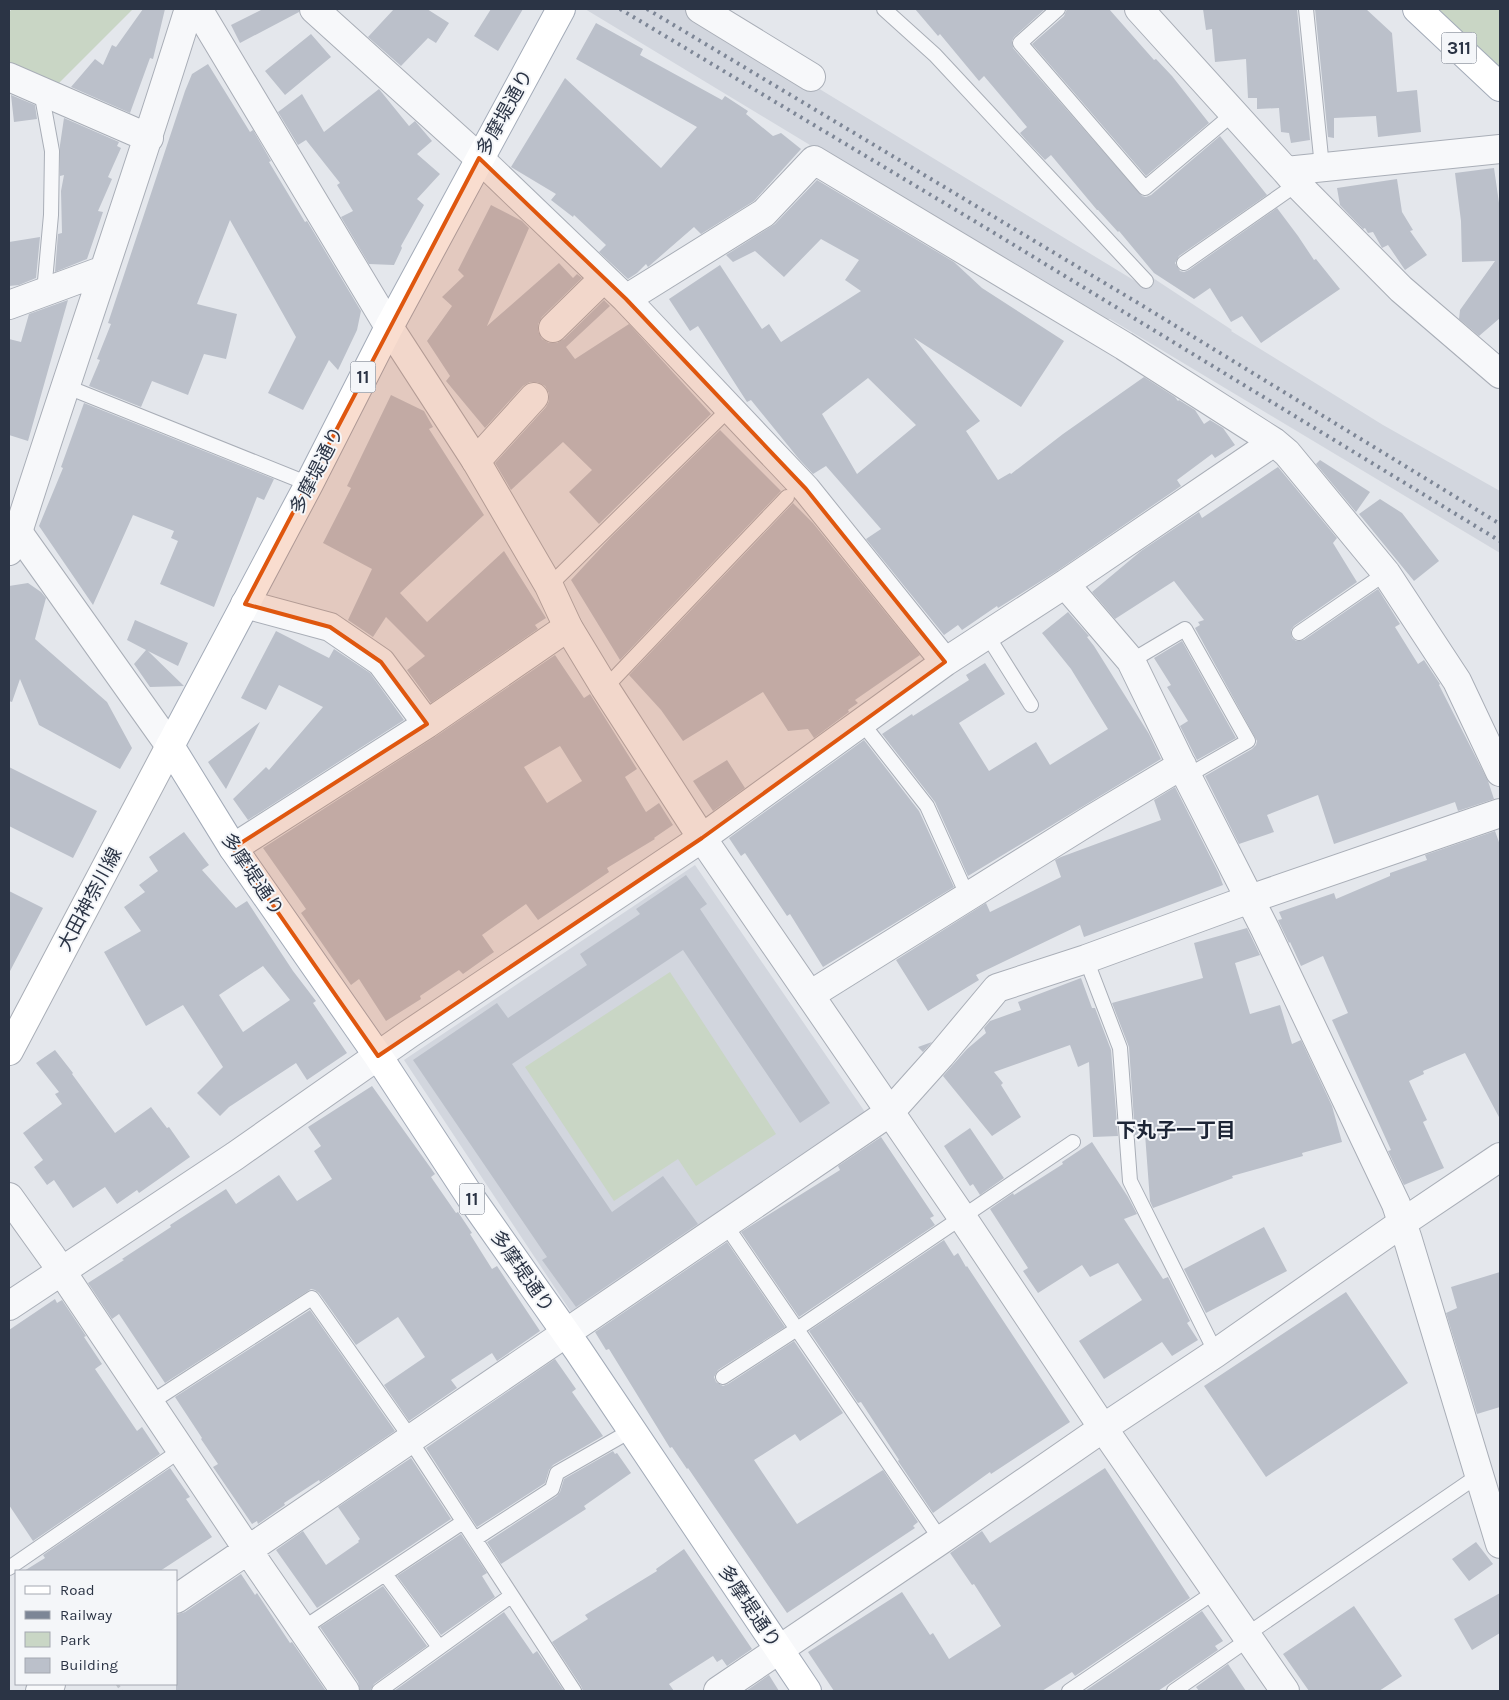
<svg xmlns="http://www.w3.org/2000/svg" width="1509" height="1700" viewBox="0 0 1509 1700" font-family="Karla,'Noto Sans JP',sans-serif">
	<rect width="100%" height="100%" fill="#e4e7ec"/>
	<path fill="#d2d6de" d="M585,9H688L1145,287L1153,278L1232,330L1231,331L1383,425L1500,491V553L1110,319L1101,321Z
		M695,865L865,1112L579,1312H571L404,1060Z"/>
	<path fill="#c9d6c5" d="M12,9H133L54,88L9,69V12Z
		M1437,9H1499L1500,10V69Z
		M670,972L776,1134L696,1186L678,1159L614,1201L525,1067Z"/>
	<path fill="#bbc0ca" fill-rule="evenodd" d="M143,9H165L153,59L150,58L130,113L71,87L95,59L103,65L112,45L116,47Z
		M263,9H299V12L240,43L231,25Z
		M394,9H427L449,23L436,43L428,38L401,66L368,37Z
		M491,9H523L498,51L474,36Z
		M915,9H1045L1014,37L1012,41L1013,48L1142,196L1146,197L1151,195L1220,136L1267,195L1179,256L1175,263L1180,271L1184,272L1189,270L1277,208L1298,236L1314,260L1316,259L1340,289L1261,343L1242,316L1231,322L1210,288L1194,299L1154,273L1119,231L1118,232L1098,210H1097L1051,155L1045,160L1026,140L1020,133L1027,127L984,76L979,81L940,34L938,36Z
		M1067,9H1109L1154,60L1156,59L1172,76L1209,123L1146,176L1032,44L1064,16Z
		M1203,9H1297L1310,140L1291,143L1289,133L1281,132L1279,108L1257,109V98H1248L1246,59L1215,62L1212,29L1206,30Z
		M1315,9H1366L1392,33L1397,92L1417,90L1421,132L1378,137L1376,116L1334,118V138L1328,137Z
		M596,23L643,49L640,55L722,100L725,96L748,111L746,114L773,136L781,133L801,149L754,201L701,234L694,227L648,267L646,264L637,273L628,279L599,252L606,245L574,215L573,217L551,200L556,194L511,167L565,78L661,168L697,127L576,59Z
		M311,34L331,57L285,95L265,71Z
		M208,64L250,132L253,130L271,161L269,162L305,222L307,221L361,311L357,330L338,370L329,360L303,410L268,393L296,337L230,220L197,304L237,314L226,359L204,354L188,395L152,381L141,407L89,386L100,360L97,359L111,324L108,323L114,305L185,91L192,74Z
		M379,89L409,126L415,121L432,141L417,154L440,174L417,199L424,205L401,246L402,248L394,265L369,264L341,217L353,211L337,185L340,183L306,140L298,145L278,112L302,94L324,132Z
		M11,95L35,105L37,119L14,122Z
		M64,118L119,142L117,146L121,148L108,177L112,179L98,211L103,212L87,259L55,272L58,234L62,233L61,191L64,175L60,176V145Z
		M1494,168L1500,210V318L1479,336L1459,319L1460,310L1495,261L1462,262L1461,221L1455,173Z
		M1397,179L1402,212L1413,230L1410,231L1427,255L1405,270L1388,245L1382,248L1373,232L1368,233L1365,228L1363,229L1340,205L1337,188Z
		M817,180L954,262L982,288L1064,341L1021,407L914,338L980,421L966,431L998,480L1010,473L1011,474L1063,434L1144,377L1175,397L1178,401L1179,400L1195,410L1204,424L1210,420L1223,428L1235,445L1215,458L1212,454L1177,480L1181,486L1057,571L998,608L997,606L962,630L958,625L944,635L866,539L881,529L826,466L813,474L799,459L751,400L747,402L698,326L690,331L669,299L720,265L762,329L769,324L781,342L861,291L845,280L859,260L821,239L784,277L755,251L733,262L726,255L775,224ZM868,378L916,425L857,474L822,414Z
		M491,205L522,221L529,228L487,326L559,263L573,278L577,274L582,278L542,317L538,324V331L542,339L549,343H557L564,339L604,300L610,306L566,347L575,359L629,324L711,414L599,524L569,492L592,470L563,442L511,490L495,463L546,407L549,401V393L545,386L537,382H530L523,386L485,428L446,381L450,376L427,341L452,306L442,297L464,276L458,270Z
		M40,237L36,278L19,285L9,286V242Z
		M68,300L28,441L9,435V339L21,342L29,314Z
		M391,395L424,411L433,427L429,429L484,515L400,593L427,622L504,551L546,618L535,625L538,629L431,703L407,670L425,656L386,617L373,637L348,620L372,569L323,543L351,488L347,486Z
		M84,403L274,479L264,500L257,497L214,607L160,584L178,541L171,538L174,531L133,515L93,605L39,526L63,468L61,467Z
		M720,430L781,491L620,660L571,580L611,537Z
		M1320,460L1370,492L1356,512L1316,464Z
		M1278,467L1337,538L1333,543L1357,582L1294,626L1291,630L1292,638L1296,641L1304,640L1378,589L1400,624L1395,627L1418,664L1424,660L1440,684L1439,685L1488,781L1494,799L1458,811L1455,802L1334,844L1318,795L1267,815L1274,832L1239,844L1205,776L1252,749L1256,745L1257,741L1195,628L1200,625L1198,622L1204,620L1174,581L1115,619L1092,592L1141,551L1199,512L1202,518Z
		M1380,499L1402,513L1439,561L1414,581L1359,514Z
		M793,503L813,523L920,655L855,700L858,703L848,710L849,712L814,738L808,729L788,731L763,692L683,741L661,710L629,675Z
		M28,583L41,592L46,598L35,639L107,702L132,748L120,769L39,725L20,679L12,702L9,701V586Z
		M1068,612L1089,636L1087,637L1094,646L1149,734L1161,759L968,876L935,802L882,734L912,714L913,716L969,680L966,675L985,663L1005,694L959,723L989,771L1036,742L1050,765L1108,729L1071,669L1042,633Z
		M135,620L188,643L178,666L148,651L184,686L150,687L134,664L146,650L127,640Z
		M276,631L329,658L334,649L370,673L404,720L248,820L233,799L266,767L269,770L323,707L279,685L266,710L241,698Z
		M1182,641L1236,738L1197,760L1180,726L1188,721L1167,687L1171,685L1154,658Z
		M555,655L584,698L590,694L637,769L625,777L646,812L659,803L673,825L654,838L655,839L607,868L609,872L538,920L526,904L482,935L494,952L463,974L459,970L420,996L421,999L386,1021L359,979L351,985L301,913L306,909L263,848L435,737ZM560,746L582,781L547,803L524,767Z
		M260,722L226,789L208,762Z
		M864,740L919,811L954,887L823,967L790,914L787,916L745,853L741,856L729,838Z
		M727,760L745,788L713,811L693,781Z
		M9,767L97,811L73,858L9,826Z
		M1175,787L1219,874L1223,885L1084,937L1080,925L976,975L979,980L928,1011L896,960L986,903L990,912L1061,877L1055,860L1061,857L1161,820L1154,800Z
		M1495,831L1500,845V1119L1465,1053L1423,1071L1424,1074L1409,1081L1427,1120L1423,1122L1444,1168L1404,1185L1388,1151L1391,1150L1332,1020L1348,1013L1323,956L1301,966L1290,942L1289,943L1278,920L1282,919L1279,912L1334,893L1336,899L1390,876V873L1427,860L1425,855Z
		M184,832L209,865L202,870L236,908L247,901L293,971L316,1001L313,1003L347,1053L307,1080L296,1063L229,1107L220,1116L197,1093L223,1067L183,1005L146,1026L104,952L141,931L124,907L145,892L139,885L158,871L149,857ZM263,966L290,1000L243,1032L219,995Z
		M686,875L707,904L700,909L830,1103L800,1123L683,950L512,1064L612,1212L663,1176L698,1224L576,1307L542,1260L547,1257L413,1060L497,1003L508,1018L587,965L580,954L640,914L636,909Z
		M9,891L43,908L9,973Z
		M1247,928L1260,955L1235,963L1250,1014L1280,1005L1292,1044L1301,1040L1332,1106L1342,1142L1302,1153L1303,1156L1232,1176L1233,1178L1153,1208L1150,1201L1145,1134L1135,1135L1129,1047L1112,1003L1203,978L1194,943Z
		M1081,978L1092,1008H1095L1111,1050L1118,1136L1093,1137L1089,1062L1078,1067L1070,1045L994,1072L1003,1083L1001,1085L1021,1117L992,1136L943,1076L967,1049L986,1033L984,1028L990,1021L1021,1010L1018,1002Z
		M932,1042L923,1052L918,1047Z
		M55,1050L73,1073L72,1074L115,1133L151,1107L167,1128L169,1127L190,1157L139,1193L137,1190L117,1204L105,1187L73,1208L54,1180L47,1185L34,1167L43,1160L23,1133L62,1104L55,1094L59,1092L36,1063Z
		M372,1086L435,1174L431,1177L456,1213L458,1212L472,1233L470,1234L492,1269L497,1266L540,1331L497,1361L492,1353L451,1380L457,1388L409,1421L384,1385L425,1357L398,1317L356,1345L319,1293L315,1290L311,1289L165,1383L119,1314L112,1319L88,1283L124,1260L122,1259L171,1227L170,1225L226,1189L236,1204L279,1175L297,1201L332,1179L314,1151L321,1146L308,1127Z
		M970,1128L1004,1178L980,1195L973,1184L970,1186L944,1146Z
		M881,1137L934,1216L930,1218L935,1225L799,1317L741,1232L840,1170L838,1166Z
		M1092,1142L1128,1197L1137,1214L1124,1219L1163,1279L1168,1277L1190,1321L1187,1323L1198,1340L1172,1356L1162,1342L1104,1379L1079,1341L1142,1300L1118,1263L1090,1277L1082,1265L1038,1293L1023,1271L1028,1268L990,1209L1013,1193L1014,1195L1063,1164L1062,1162Z
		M1264,1227L1287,1271L1206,1313L1184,1269Z
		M944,1240L954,1256L958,1253L966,1267L967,1266L1070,1422L991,1474L990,1472L933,1513L898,1461L899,1460L861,1402L858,1403L809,1331Z
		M727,1242L785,1327L718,1370L714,1377L716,1382L723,1386L728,1384L794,1341L843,1413L800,1441L795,1434L754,1460L797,1524L883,1470L918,1522L913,1526L915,1528L787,1613L688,1468L687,1469L672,1447L670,1448L609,1349L606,1350L595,1332Z
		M1500,1272V1407L1477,1414L1446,1313L1457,1308L1451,1287Z
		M1346,1292L1408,1383L1266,1477L1204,1386Z
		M55,1299L57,1303L62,1300L86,1336L84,1337L102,1364L95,1369L137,1431L142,1427L160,1454L33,1541L9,1505V1330Z
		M310,1310L395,1431L320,1482L319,1480L284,1503L285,1505L258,1524L257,1521L252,1524L213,1467L218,1464L201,1439L202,1438L175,1397Z
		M555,1359L576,1389L572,1392L603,1436L553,1465L549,1470L545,1483L477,1527L426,1448Z
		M613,1451L615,1454L617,1453L631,1473L584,1506L586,1509L501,1564L487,1542L557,1496L560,1492L564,1479Z
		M411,1458L451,1519L317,1608L276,1550L303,1531L326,1565L359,1542L358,1541L360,1539L338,1507Z
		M170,1468L190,1497L186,1499L212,1537L160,1571H24L45,1558L43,1555Z
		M1105,1468L1190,1598L1075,1676L1072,1672L1042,1691H834L808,1652L902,1592L930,1635L933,1633L949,1659L1001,1626L974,1584L972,1585L950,1553L982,1531L990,1543Z
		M461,1534L487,1573L482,1576L495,1597L441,1635L397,1576Z
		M1476,1542L1493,1564L1469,1581L1452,1559Z
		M684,1549L752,1649L727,1666L722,1659L717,1662L713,1656L669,1684L674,1691H583L581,1686L552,1642L588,1619L585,1615L657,1571L656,1569Z
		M241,1574L255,1595L257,1593L290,1643L292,1642L326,1691H176V1615L185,1612Z
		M383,1586L427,1646L374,1684L370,1691H360L358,1682L320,1627Z
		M1500,1593V1633L1472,1650L1454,1619Z
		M1354,1606L1402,1676L1379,1691H1309L1283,1654Z
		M1202,1611L1223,1641L1215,1646L1218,1650L1186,1672L1158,1691H1085Z
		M504,1612L533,1654L537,1651L564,1691H394Z
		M1228,1664L1246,1691H1199L1196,1687Z
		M769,1675L779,1691H746Z"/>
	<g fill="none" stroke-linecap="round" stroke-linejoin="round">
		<defs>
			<path id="service" d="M884,9L935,55L1146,281
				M1058,9L1020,43L1145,188L1234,113
				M1306,9L1322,167
				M41,91L52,151L51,215L44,292
				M1184,263L1297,184
				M65,386L309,484
				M549,586L730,408
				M1299,633L1386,573
				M987,635L1031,705
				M1131,661L1185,629L1248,741L1187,776
				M605,688L787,497
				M862,723L927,806L968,897
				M1086,959L1120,1048L1130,1181L1216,1353
				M725,1224L941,1540
				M723,1377L797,1329L1073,1142
				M150,1403L312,1298L403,1427L410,1440L574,1691
				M475,1539L552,1489L557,1473L632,1430
				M9,1568L181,1450
				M385,1574L439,1647
				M302,1629L463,1522
				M1246,1635L1479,1475
				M379,1691L511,1596
				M1069,1691L1216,1591
				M1174,1691L1249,1639"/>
			<path id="minor" d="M198,9L389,327
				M314,9L479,158L626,299L806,489L945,662
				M700,9L811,77
				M1139,9L1286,171L1297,184L1401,289L1500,374
				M9,77L149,138
				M1286,171L1500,149
				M626,299L764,213L814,160L1124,346L1274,442L1287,453L1386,573L1457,681L1500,772
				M9,305L104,270
				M553,328L604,278
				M476,461L534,397
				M9,551L18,532C73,360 133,188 187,15L195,9
				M1065,584L1131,661L1187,776L1265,929L1396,1204L1408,1240L1500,1544
				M245,604L330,627L381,662L427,724
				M233,848L427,724L568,627
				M810,995L1092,819L1182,765
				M9,1197L52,1257L260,1568L345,1691
				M9,1306L235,1156L409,1034L702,838L945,662L1065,584L1274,442
				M176,1599L890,1112L941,1055L997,988L1086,959L1250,899L1500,813
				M40,1691L51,1684"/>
			<path id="tertiary" d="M389,327L476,461L549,586L568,627L605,688L702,838L962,1217L1103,1428L1285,1691
				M18,532L170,746
				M718,1691L941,1540L1103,1428L1216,1353L1402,1223L1500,1157"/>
			<path id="secondary" d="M9,1051L170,746"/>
			<path id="primary" d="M561,9L389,327L309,484L170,746L233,848L378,1056L471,1198L578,1350L807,1691
				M1417,9L1500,87"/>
		</defs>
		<use href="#service" stroke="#a9aeb7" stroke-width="16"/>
		<use href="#minor" stroke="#a9aeb7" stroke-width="30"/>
		<use href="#tertiary" stroke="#a9aeb7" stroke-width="30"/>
		<use href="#secondary" stroke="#a9aeb7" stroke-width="30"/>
		<use href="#primary" stroke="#a3abb8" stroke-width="30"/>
		<path stroke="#c2c5cb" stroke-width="3" stroke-dasharray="4 4" stroke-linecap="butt" d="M117,1684L122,1691"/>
		<use href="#service" stroke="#f7f8fa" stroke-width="14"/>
		<use href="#minor" stroke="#f7f8fa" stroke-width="28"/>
		<use href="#tertiary" stroke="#f7f8fa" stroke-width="28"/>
		<use href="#secondary" stroke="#fff" stroke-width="28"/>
		<use href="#primary" stroke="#fff" stroke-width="28"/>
		<path stroke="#7d8696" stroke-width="4" stroke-dasharray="2.5 5" stroke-linecap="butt" d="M620,9L986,228L1500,541
			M647,9L1143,306L1500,524"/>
	</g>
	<path fill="#df570f" fill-opacity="0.2" stroke="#df570f" stroke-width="4" stroke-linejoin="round" d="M479,158L626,299L806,489L945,662L702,838L378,1056L233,848L427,724L381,662L330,627L245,604Z"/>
	<g text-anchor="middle" stroke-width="4" stroke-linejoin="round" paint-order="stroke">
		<g fill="#f4f6f9" stroke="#676e7b" stroke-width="1">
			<rect x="1441.5" y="32.5" width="35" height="31" rx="4"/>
			<rect x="350.5" y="361.5" width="25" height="31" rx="4"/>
			<rect x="459.5" y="1183.5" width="25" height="31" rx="4"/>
		</g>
		<g font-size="18" font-weight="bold" fill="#2b3445">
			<text x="1459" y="54">311</text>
			<text x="363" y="383">11</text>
			<text x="472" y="1205">11</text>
		</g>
		<g font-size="19" fill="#2b3445" stroke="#f4f6f9">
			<text transform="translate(504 112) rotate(-61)" y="7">多摩堤通り</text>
			<text transform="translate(316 470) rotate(-63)" y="7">多摩堤通り</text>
			<text transform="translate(253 874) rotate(56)" y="7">多摩堤通り</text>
			<text transform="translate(89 899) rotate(-62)" y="7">大田神奈川線</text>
			<text transform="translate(523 1271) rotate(55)" y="7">多摩堤通り</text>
			<text transform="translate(750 1606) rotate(56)" y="7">多摩堤通り</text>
		</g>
		<g font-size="20" font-weight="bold" fill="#1d2536" stroke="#f4f6f9">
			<text x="1176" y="1137">下丸子一丁目</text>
		</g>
	</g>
	<rect width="1509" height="1700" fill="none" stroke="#2b3445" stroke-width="20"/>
	<rect x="15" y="1570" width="162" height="115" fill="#f4f6f9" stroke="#a4a8b1"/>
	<rect x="25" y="1586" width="25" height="8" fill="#ffffff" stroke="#a4a8b1"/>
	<text x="60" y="1595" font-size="15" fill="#2b3445">Road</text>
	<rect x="25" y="1611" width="25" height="8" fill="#7d8696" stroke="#a4a8b1"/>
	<text x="60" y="1620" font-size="15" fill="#2b3445">Railway</text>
	<rect x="25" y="1632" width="25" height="15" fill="#c9d6c5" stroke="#a4a8b1"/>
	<text x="60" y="1645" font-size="15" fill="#2b3445">Park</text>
	<rect x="25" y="1658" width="25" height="15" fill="#bbc0ca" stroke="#a4a8b1"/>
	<text x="60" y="1670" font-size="15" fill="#2b3445">Building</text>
</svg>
